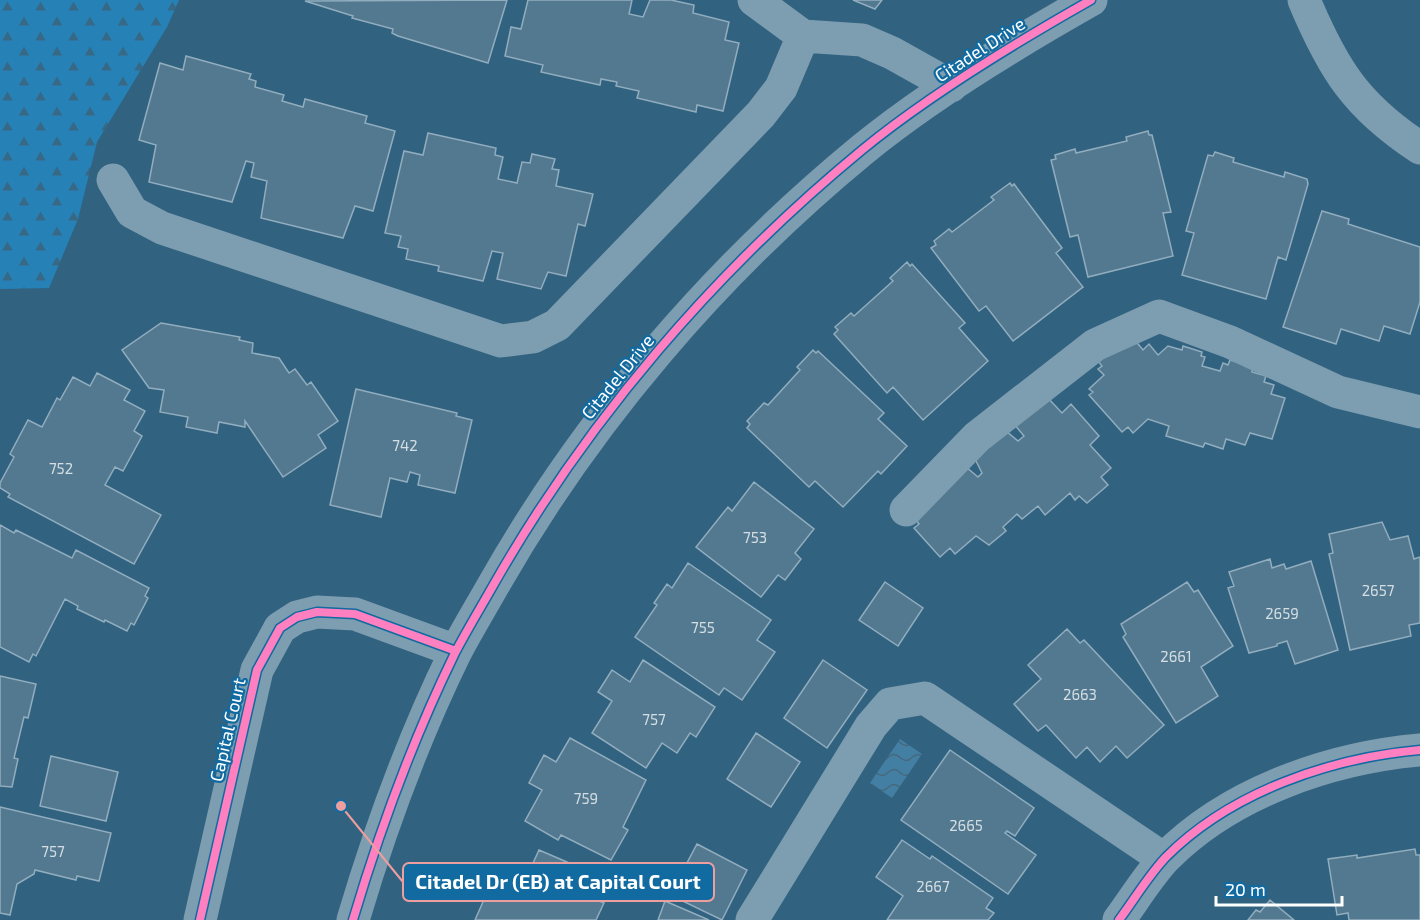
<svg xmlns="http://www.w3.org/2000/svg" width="1420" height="920" viewBox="0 0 1420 920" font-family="'Exo 2',sans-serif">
	<defs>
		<pattern id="forest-firs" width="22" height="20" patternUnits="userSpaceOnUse" patternTransform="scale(1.5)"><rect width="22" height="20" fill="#2681b6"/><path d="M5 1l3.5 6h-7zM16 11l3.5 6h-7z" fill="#376986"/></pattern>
		<pattern id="water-waves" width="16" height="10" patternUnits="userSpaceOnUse" patternTransform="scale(1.5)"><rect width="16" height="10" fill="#437fa3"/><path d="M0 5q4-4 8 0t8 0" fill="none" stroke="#47687c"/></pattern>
	</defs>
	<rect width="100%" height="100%" fill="#316280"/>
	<path fill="url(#forest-firs)" d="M0,0H179L167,27L97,142L78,219L49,288L0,289Z"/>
	<path fill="url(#water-waves)" d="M900,739L922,754L892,798L870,783Z"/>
	<path fill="#537990" stroke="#91adbe" stroke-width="1.5" d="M507,0L488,63L398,36L392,33L393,29L352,18L353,16L305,1Z
		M528,0H632L629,14L643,17L650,0H671L694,5L693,13L729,22L725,40L739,43L723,111L697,105L696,112L637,98L639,91L616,86L617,82L601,79L600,85L541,72L543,65L505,56L511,27L521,29Z
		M853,0H882L875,9Z
		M186,56L251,74L249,79L256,81L255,87L284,95L282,101L303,107L305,99L367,116L365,123L395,131L373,211L355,206L343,238L261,218L267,181L251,177L254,163L246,161L232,202L149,182L156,145L139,140L160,63L183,70Z
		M1148,131L1149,135H1152L1171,212L1163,213L1173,256L1088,277L1078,235L1070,237L1051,160L1056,159L1055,155L1075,149L1076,153L1127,141L1126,137Z
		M428,133L496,148L495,155L503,157L498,179L517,183L522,162L530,163L532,154L555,159L552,169L559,170L556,186L593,194L585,226L578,224L566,276L548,272L541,289L497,279L503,253L492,251L483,281L438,271L439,266L406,259L408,249L398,247L401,236L385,233L404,151L423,155Z
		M1215,152L1234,158L1233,162L1284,177L1285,172L1307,179L1308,184L1286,260L1278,257L1266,299L1182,275L1194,233L1186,231L1208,155L1213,156Z
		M1010,183L1012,186L1014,184L1062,248L1056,253L1083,287L1013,341L986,306L979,311L931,248L936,245L934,241L949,229L952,232L994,200L991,197Z
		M1322,211L1349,219L1348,224L1420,247V302L1410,334L1384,326L1379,341L1341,329L1336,344L1283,327Z
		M907,262L910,266L912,264L965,323L959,328L988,361L923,420L893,387L887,393L834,334L838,330L835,327L851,313L854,316L893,281L890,278Z
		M161,323L240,337L239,340L253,343L252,353L279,358L289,373L295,369L307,385L311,382L338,421L318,435L326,448L283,477L245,421V427L219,422L217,433L186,427L188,417L160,412L164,390L149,388L122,350Z
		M1133,338L1143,350L1149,344L1158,355L1168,346L1182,350L1183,346L1202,352L1201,356L1205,357L1202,366L1220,371L1223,363L1228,365L1230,360L1253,367L1252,372L1266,376L1264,382L1274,385L1271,394L1285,398L1272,439L1250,433L1245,445L1226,439L1223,449L1205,443L1203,447L1166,436L1169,426L1148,419L1133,433L1128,427L1122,432L1089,395L1093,392L1089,389L1104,375L1098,369L1102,366L1098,361Z
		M813,350L816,353L818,351L884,413L878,419L907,446L881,474L878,471L843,507L815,481L809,487L747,428L750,424L747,421L764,403L768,405L800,370L797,367Z
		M97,373L130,390L124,400L145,411L134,431L142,436L123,471L115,467L105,485L161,515L134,564L8,497L10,494L0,488V483L14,457L10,454L28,420L42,427L57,398L60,400L73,377L90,386Z
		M356,389L457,413L456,416L472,420L455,493L418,485L420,475L410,472L407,482L390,478L381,517L330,505Z
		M1046,396L1062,413L1071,404L1099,436L1090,445L1111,468L1101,477L1108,485L1087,503L1079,496L1075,500L1070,493L1045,515L1038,506L1022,519L1017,514L1003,527L1006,531L989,545L976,536L955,554L950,548L940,557L914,528L919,524L915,519L966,467L978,477L982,473L975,459L1006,431L1018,441L1024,436L1014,424Z
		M754,482L814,529L795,553L801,559L785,580L778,575L761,597L696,547L728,507L732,511Z
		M1382,522L1390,540L1408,536L1414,559L1420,557V623L1409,625L1411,636L1350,650L1329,554L1333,553L1329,534Z
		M0,525L14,533L16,530L72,558L76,550L149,588L145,596L148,598L134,625L131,623L127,631L105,620L104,622L77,609L78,606L65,599L36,656L33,654L29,662L0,647Z
		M1270,559L1272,568L1284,564L1286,569L1311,561L1338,650L1295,664L1287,641L1277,644V646L1249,653L1228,588L1234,586L1229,572Z
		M688,563L771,620L757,640L775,652L742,700L724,688L719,695L635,637L657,605L654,603L667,584L672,588Z
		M885,582L923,608L898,646L859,620Z
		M1187,582L1194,592L1198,590L1233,646L1201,667L1218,696L1176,723L1123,637L1126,634L1121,624Z
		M1067,629L1080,643L1084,640L1164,725L1127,758L1116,746L1100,762L1087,747L1076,758L1046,725L1038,731L1014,704L1041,679L1028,665Z
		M643,660L715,707L696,737L690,733L677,753L662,743L646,768L592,733L612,701L598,692L612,670L630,682Z
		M823,660L867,690L827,748L784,718Z
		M0,676L36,684L28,718L24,717L14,758L18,759L12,787L0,786Z
		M756,733L800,762L771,807L727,779Z
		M570,738L646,780L623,827L628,830L611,860L561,835L558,840L525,821L542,790L529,783L544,755L556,762Z
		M950,750L1034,808L1015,836L1007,831L1005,833L1036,855L1008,894L901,820Z
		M51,756L118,772L106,821L40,806Z
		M0,807L111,833L99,881L77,876L76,880L35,870L34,874L17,884L10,915L0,913Z
		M902,840L930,859L932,856L993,898L986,908L994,913L988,920H887L903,896L876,877Z
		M697,844L747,870L722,920L670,895Z
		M1415,849L1416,855H1420V920H1349L1348,913L1337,915L1328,859L1357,855V858Z
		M539,850L597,875L588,896L604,903L596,920H475L490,886L503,892L513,868L528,874Z
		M1270,900L1294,920H1248L1256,910L1260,912Z
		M665,901L709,920H658Z"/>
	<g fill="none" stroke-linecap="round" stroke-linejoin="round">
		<path stroke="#7d9db0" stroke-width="33" d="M754,0L803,36
			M1304,0C1333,69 1356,106 1420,148
			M113,180L132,212L162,228L501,341L533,337L557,325L761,114L781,88L803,36L862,40L892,53L951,86
			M906,510L977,437L1095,345L1159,316L1230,342L1338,392L1420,412
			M200,920L257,670L280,628L297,617L317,612L355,614L456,651
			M353,920C380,829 413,739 455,653C467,630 481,607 494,584C588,419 715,271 862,150C929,95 1015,43 1091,0
			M752,920L871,726L890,704L925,698L1164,859
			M1119,920C1134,900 1148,876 1166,857C1231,792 1330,758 1420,750"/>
		<defs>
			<path id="cycleway" d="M200,920L257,670L280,628L297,617L317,612L355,614L456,651
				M353,920C380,829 413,739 455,653C467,630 481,607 494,584C588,419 715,271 862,150C929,95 1015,43 1091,0
				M1119,920C1134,900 1148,876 1166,857C1231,792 1330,758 1420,750"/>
		</defs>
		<use href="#cycleway" stroke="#116aa0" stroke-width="11"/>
		<use href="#cycleway" stroke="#ff80c0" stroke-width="8"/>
	</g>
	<g text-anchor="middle" stroke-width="4.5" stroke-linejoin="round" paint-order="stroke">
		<g font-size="15" fill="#d4dee3">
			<text x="405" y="451">742</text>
			<text x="61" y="474">752</text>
			<text x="755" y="543">753</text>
			<text x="1378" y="596">2657</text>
			<text x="1282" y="619">2659</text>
			<text x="703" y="633">755</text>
			<text x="1176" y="662">2661</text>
			<text x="1080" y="700">2663</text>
			<text x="654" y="725">757</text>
			<text x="586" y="804">759</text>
			<text x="966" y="831">2665</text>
			<text x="53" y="857">757</text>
			<text x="933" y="892">2667</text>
		</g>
		<g font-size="18" fill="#fff" stroke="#116aa0">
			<text transform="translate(980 50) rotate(-33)" y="6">Citadel Drive</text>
			<text transform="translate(618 377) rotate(-51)" y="6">Citadel Drive</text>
			<text transform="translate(228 730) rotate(-77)" y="6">Capital Court</text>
		</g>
	</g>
	<path fill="none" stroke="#ed9e9e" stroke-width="2" d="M341 806L403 882"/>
	<circle fill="#ed9e9e" stroke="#116aa0" stroke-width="2" cx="341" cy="806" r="6"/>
	<rect fill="#116aa0" stroke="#ed9e9e" stroke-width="2" x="403" y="863" width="311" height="38" rx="6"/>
	<g font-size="20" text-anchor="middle" font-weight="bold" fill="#fff">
		<text x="558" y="889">Citadel Dr (EB) at Capital Court</text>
	</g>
	<path d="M1216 896v9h126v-9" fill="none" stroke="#ffffff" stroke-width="3"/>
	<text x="1225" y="896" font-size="18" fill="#ffffff" stroke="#116aa0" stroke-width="4.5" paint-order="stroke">20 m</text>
</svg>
